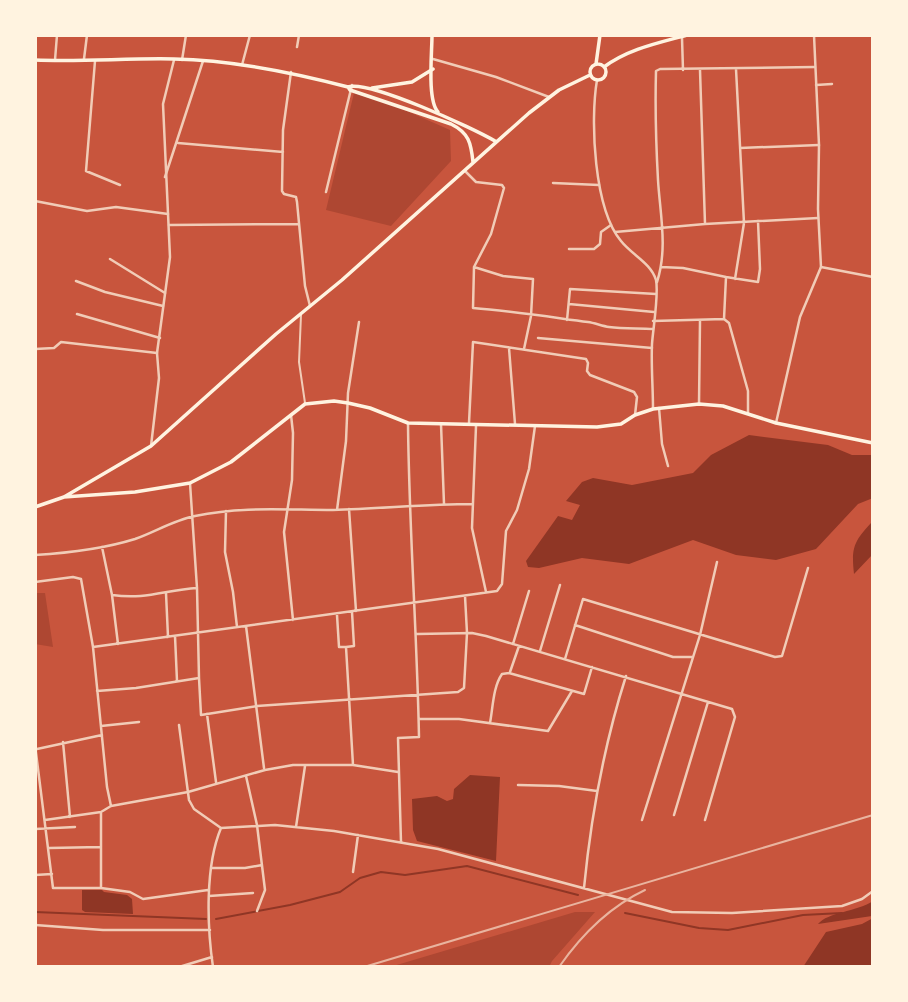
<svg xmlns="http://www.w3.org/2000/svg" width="908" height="1002" viewBox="0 0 908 1002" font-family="Lato,sans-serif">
	<rect width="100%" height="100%" fill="#c8553d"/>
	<path fill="#ae4732" d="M354,93L382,100L450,130L451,161L391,226L326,210Z
		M35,593H45L53,647L35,644Z
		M575,912H595L552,961L549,967H390Z"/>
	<path fill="#8f3625" d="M749,435L828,445L852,455H873V498L858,504L816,549L776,560L736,555L693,540L629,564L582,558L539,568L528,567L526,561L558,516L572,520L580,505L566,501L582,482L593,478L632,485L693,473L711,455Z
		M873,521V554L854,574C851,547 854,541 873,521Z
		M470,775L500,777L496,861L417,841L413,830L412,799L437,796L447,801L453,799L454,789Z
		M82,890H102L104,892L127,895L132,899L133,914L85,912L82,910Z
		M873,901L872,916L818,924C828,912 856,912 873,901Z
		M873,918V967H803L826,932L862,924Z"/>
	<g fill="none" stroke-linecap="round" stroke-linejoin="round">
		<path stroke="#8f3625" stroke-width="2" d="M35,912L206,919
			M625,913L699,928L728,930L803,915L842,913
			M216,919L290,905L340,892L360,878L381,872L405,875L467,866L578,895"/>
		<path stroke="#f1ccb7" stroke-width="2" d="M301,315L299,362L305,403"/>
		<path stroke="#f1ccb7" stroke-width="2.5" d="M682,38L683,70
			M297,47L299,35
			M84,59L87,35
			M433,59L496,77L549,97
			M55,60L57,35
			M95,61L86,171L120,185
			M242,65L250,35
			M700,70L705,224
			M291,72L283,130L282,191L284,194L296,197L297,202L305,286L310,306
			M816,85L832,84
			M178,143L283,152
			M740,148L819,145
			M465,171L476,182L502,185L504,188L491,234L474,267
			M165,177L203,61
			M553,183L599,185
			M326,192L352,85
			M35,201L87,211L116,207L168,214
			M169,225L298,224
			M615,232L705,224L818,218
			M569,249H594L600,244L601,232L611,225
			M110,259L165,293
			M661,267L683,268L726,277
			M821,267L873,277
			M735,279L744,223L736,69
			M76,281L105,292L163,306
			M657,282C668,248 660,214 658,180C656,144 655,107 656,71L660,69L815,67
			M569,304L654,312
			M77,314L160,338
			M724,319L726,277L758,282L760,269L758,221
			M567,320L570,289L656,294
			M653,321L724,319L729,323L748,391V413
			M538,338L652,348
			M509,348L515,424
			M35,349L54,348L61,342L157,353
			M524,349L531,316L533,279L503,276L474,267L473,308C511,311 550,317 588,322C595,323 602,326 609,327C624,329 639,328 653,329
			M699,404L700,321
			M659,408L662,444L668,466
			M291,415L293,433L292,480L284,532L293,620
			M469,423L473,342L586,359L588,363L587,371L590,375L634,392L637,397L635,415
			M441,424L444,504
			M476,426L472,528L486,592
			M190,483L197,588L199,678
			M349,509L356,611
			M337,510L346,441L348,393L359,322
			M226,511L225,552L233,592L237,627
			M102,547L112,595L118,644
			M35,555C68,553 103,549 135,539C155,532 174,520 195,516C242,506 285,510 333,510C379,509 426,504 472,504
			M35,582L73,577L81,579L93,647
			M166,593L168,637
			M112,595C146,600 165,590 197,588
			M352,612L354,646L346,647L353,765
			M337,615L339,647H346
			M575,625L673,657H693
			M246,626L264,768
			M417,634L472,633L486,636L732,709L735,717L705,820
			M175,636L177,681
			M513,644L529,591
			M540,651L560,585
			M565,659L583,599L775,657L782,656L808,568
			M35,664V700
			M510,672L519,646
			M97,691L136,688L199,678L201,715L257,706L458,692L464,688L467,633L465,596
			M207,714L216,782
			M420,719H459L548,731L572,691
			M490,723C493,707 493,687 502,674L509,673L584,694L592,667
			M179,725L189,800L194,809L221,828C205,866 207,926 213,967
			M101,726L139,722
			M63,742L70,817
			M35,745L53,888H101
			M37,749L102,735
			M398,772L353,765H293L265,770L188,792L111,806L107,787L93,647L497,591L502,584L506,531L517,510L529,469L535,426
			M246,776L257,825L265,890L257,911
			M518,785L559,786L597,791
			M101,812V888L130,892L143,899L208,890
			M674,815L708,702
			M45,820L101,812L111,806
			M642,820L700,635L717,562
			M296,827L305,766
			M221,828L275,825L334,831L438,849L672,912L732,913L842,906L862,899L873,891
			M35,829L75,827
			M401,842L398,738L419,737C417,632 409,528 408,423
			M49,848L101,847
			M211,868H245L262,865
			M353,872L358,835
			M35,875L52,874
			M584,888C591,816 604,745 626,676
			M209,896L253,893
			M35,925L103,930H210
			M179,967L212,957"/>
		<path stroke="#f1ccb7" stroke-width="2.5" d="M182,60L186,35
			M597,80C590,121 594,209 621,241C632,255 651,263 656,280C659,294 653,329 652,344C651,365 653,387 653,409
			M776,423L800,317L821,267L818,209L819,145L814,35
			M151,446L159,378L157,353L170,257L163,104L174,60"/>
		<path stroke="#fff3e0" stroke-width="3.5" d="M432,35C432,54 427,100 438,112"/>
		<path stroke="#fff3e0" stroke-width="3.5" d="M35,60C82,62 128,58 174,59C233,60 291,72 348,87L350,90L451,124C469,133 471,143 473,162
			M590 72a8 8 0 1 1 16 0a8 8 0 1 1-16 0Z
			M596,64L600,35
			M604,67C628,49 658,43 687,35
			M348,87C369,80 473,128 495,141
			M372,88L412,82L433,69
			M64,497L135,492L190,483L231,462L305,404L334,401L348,403L370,408L408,423L597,427L621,424L635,415L653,409L699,404L723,406L776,423L873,443
			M35,507L64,497L151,446L276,334L342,280L529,113L559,90L590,75"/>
		<path stroke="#e9b49f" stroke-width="2" d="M364,967L873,815
			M559,967C582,934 609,907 645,890"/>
	</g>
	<rect width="908" height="1002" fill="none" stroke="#fff3e0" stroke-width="74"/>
</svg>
